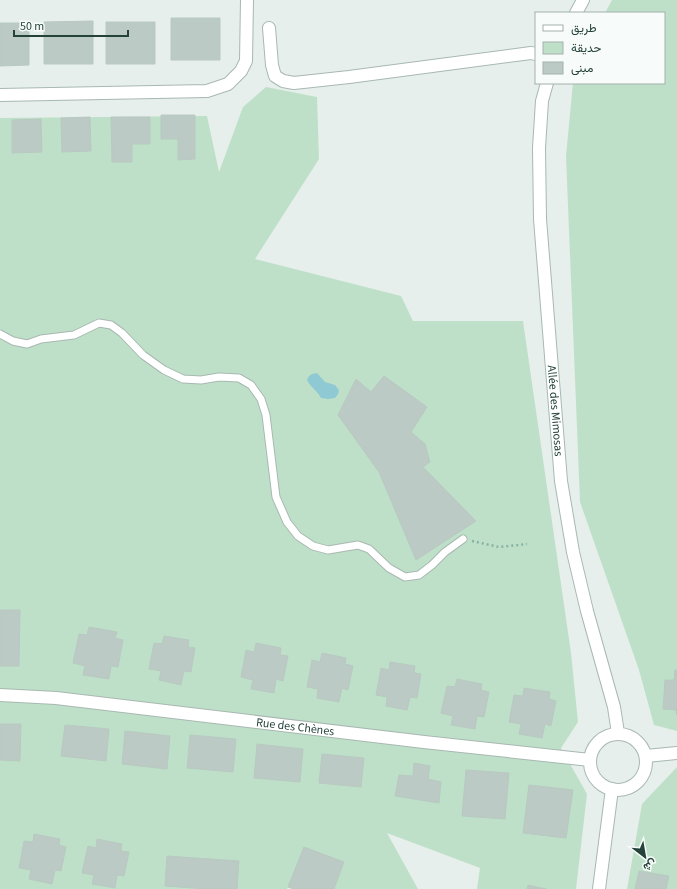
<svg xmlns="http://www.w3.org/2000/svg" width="677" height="889" viewBox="0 0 677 889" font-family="'Source Sans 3',Vazirmatn,sans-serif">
	<rect width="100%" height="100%" fill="#e6efeb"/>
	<path fill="#bfe0c8" d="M612,0H677V731L654,725L639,670L580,502L566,156L573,83H664V13H605Z
		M266,87L317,97L319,159L255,259L401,296L413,321H523L571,653L578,722L561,748L587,794L576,889H477L480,868L387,833L418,889H292L288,887L287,889H0V118L207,116L219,172L243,107Z
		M677,767V889H627L642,804Z"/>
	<path fill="#8ec9d4" d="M317,373L325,382L335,385L339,390L338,394L335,398L328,399L321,398C317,390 311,388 307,380C309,375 311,374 317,373Z"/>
	<path fill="#bbcac4" stroke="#b8c9c2" d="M171,18H220V60H171Z
		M93,21V64H44V22Z
		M106,22H155V64H106Z
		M0,23H29V65L0,66Z
		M161,115H195V159L178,160V139H161Z
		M90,117L91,151L62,152L61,118Z
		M111,117H150V144H132V162H112Z
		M41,119L42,152L12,153V120Z
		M384,376L427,407L411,432L425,444L430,462L423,467L476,521L416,560L379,472L338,415L356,379L371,392Z
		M0,610H20L19,666H0Z
		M89,627L117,632L115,638L123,640L118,667L111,666L109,679L83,675L85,666L73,663L79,634L87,635Z
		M164,636L189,640L188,647L195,648L191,672L184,671L181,685L159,680L161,671L149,669L154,643L162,644Z
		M256,643L281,648L280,655L288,656L283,681L276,679L274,693L251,689L253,680L241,677L246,650L254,652Z
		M322,653L346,658L345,664L353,666L348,690L342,688L339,702L317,698L318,689L307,687L312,660L320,662Z
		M390,662L415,666L414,673L421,674L417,698L410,697L407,710L386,706L387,697L376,695L381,668L389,670Z
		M675,670H677V715L676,710L663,709L665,680H674Z
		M457,679L482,684L481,690L489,692L484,717L477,716L475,729L451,725L453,716L441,713L447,686L455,687Z
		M524,688L550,692L549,699L556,701L551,726L545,724L542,738L519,734L521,724L509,722L514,695L523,696Z
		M0,724H21L20,761L0,760Z
		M65,725L109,729L106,761L61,756Z
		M125,731L170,736L167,769L122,764Z
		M190,735L236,739L233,772L187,768Z
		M257,744L303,749L300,782L254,778Z
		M322,754L364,758L361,787L319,783Z
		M414,763L430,766L428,779L441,782L439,803L395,796L399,775L413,776Z
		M466,770L509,773L505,819L462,816Z
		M529,785L573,790L566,838L523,833Z
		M34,834L60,839L59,845L66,847L61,871L55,870L52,884L29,879L31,870L19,868L24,841L33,842Z
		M97,839L122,844L121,851L129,852L124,876L117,875L115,888L92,884L94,875L82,873L88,846L96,848Z
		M304,847L344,862L334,889H294L288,887Z
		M167,856L239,861L237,889H207L165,886Z
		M639,871L669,876L666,889H635Z
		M528,885L546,889H527Z"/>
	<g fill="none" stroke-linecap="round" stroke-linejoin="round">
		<defs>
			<path id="service" d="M0,334L13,341L27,344L41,339L74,335L99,323L111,325L122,333L143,355L164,370L183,379L201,380L219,377L239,378L251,385L261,399L266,415L276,497L287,522L298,536L313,546L328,550L358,545L369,549L389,568L405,577L419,575L432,565L445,552L463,539"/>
			<g id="minor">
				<path d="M576,13L583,0"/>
				<path d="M269,28L272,65L275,76L283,81L294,83L349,77L531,53L536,54"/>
				<path id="s1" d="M547,83L542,101L539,148L540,219L561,481L573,552L587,611L614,707L618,733"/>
				<path d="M0,95L207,91L228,84L241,71L246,61L247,0"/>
				<path id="s2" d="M0,695L56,698L424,742L590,760"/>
				<circle cx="618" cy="762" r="28"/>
				<path d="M646,756L677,753"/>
				<path d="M599,889L612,789"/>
			</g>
		</defs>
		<use href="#service" stroke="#a8b8b2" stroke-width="9"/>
		<use href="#minor" stroke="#a8b8b2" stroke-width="14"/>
		<path stroke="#86b3a5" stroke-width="2.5" stroke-dasharray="2 3" stroke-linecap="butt" d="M472,541L499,547L527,544"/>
		<use href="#service" stroke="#fff" stroke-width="7"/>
		<use href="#minor" stroke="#fff" stroke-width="12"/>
	</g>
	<g text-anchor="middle" stroke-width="3.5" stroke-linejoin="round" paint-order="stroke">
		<g font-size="12" fill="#24423a" stroke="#f7fbf9">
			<text dy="4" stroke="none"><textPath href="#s1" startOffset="329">Allée des Mimosas</textPath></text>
			<text dy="4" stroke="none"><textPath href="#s2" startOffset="297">Rue des Chènes</textPath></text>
		</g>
	</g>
	<rect x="535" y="12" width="130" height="72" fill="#f7fbf9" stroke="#a3b1ad"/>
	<rect x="543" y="25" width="20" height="6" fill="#ffffff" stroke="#a3b1ad"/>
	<text x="571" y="32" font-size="12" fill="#24423a">طريق</text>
	<rect x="543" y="42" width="20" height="12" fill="#bfe0c8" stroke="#a3b1ad"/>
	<text x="571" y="52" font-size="12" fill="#24423a">حديقة</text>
	<rect x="543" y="62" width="20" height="12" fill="#bbcac4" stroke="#a3b1ad"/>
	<text x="571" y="72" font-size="12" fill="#24423a">مبنى</text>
	<g transform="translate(645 857) rotate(149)" stroke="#f7fbf9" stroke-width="3" paint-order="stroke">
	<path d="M0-3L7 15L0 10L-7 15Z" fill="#24423a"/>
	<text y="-6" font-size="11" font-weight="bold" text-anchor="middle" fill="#24423a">ش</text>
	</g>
	<path d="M14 30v6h114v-6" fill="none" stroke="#24423a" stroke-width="2"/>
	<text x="20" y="30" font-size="12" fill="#24423a" stroke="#f7fbf9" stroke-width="3" paint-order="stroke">50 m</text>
</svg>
